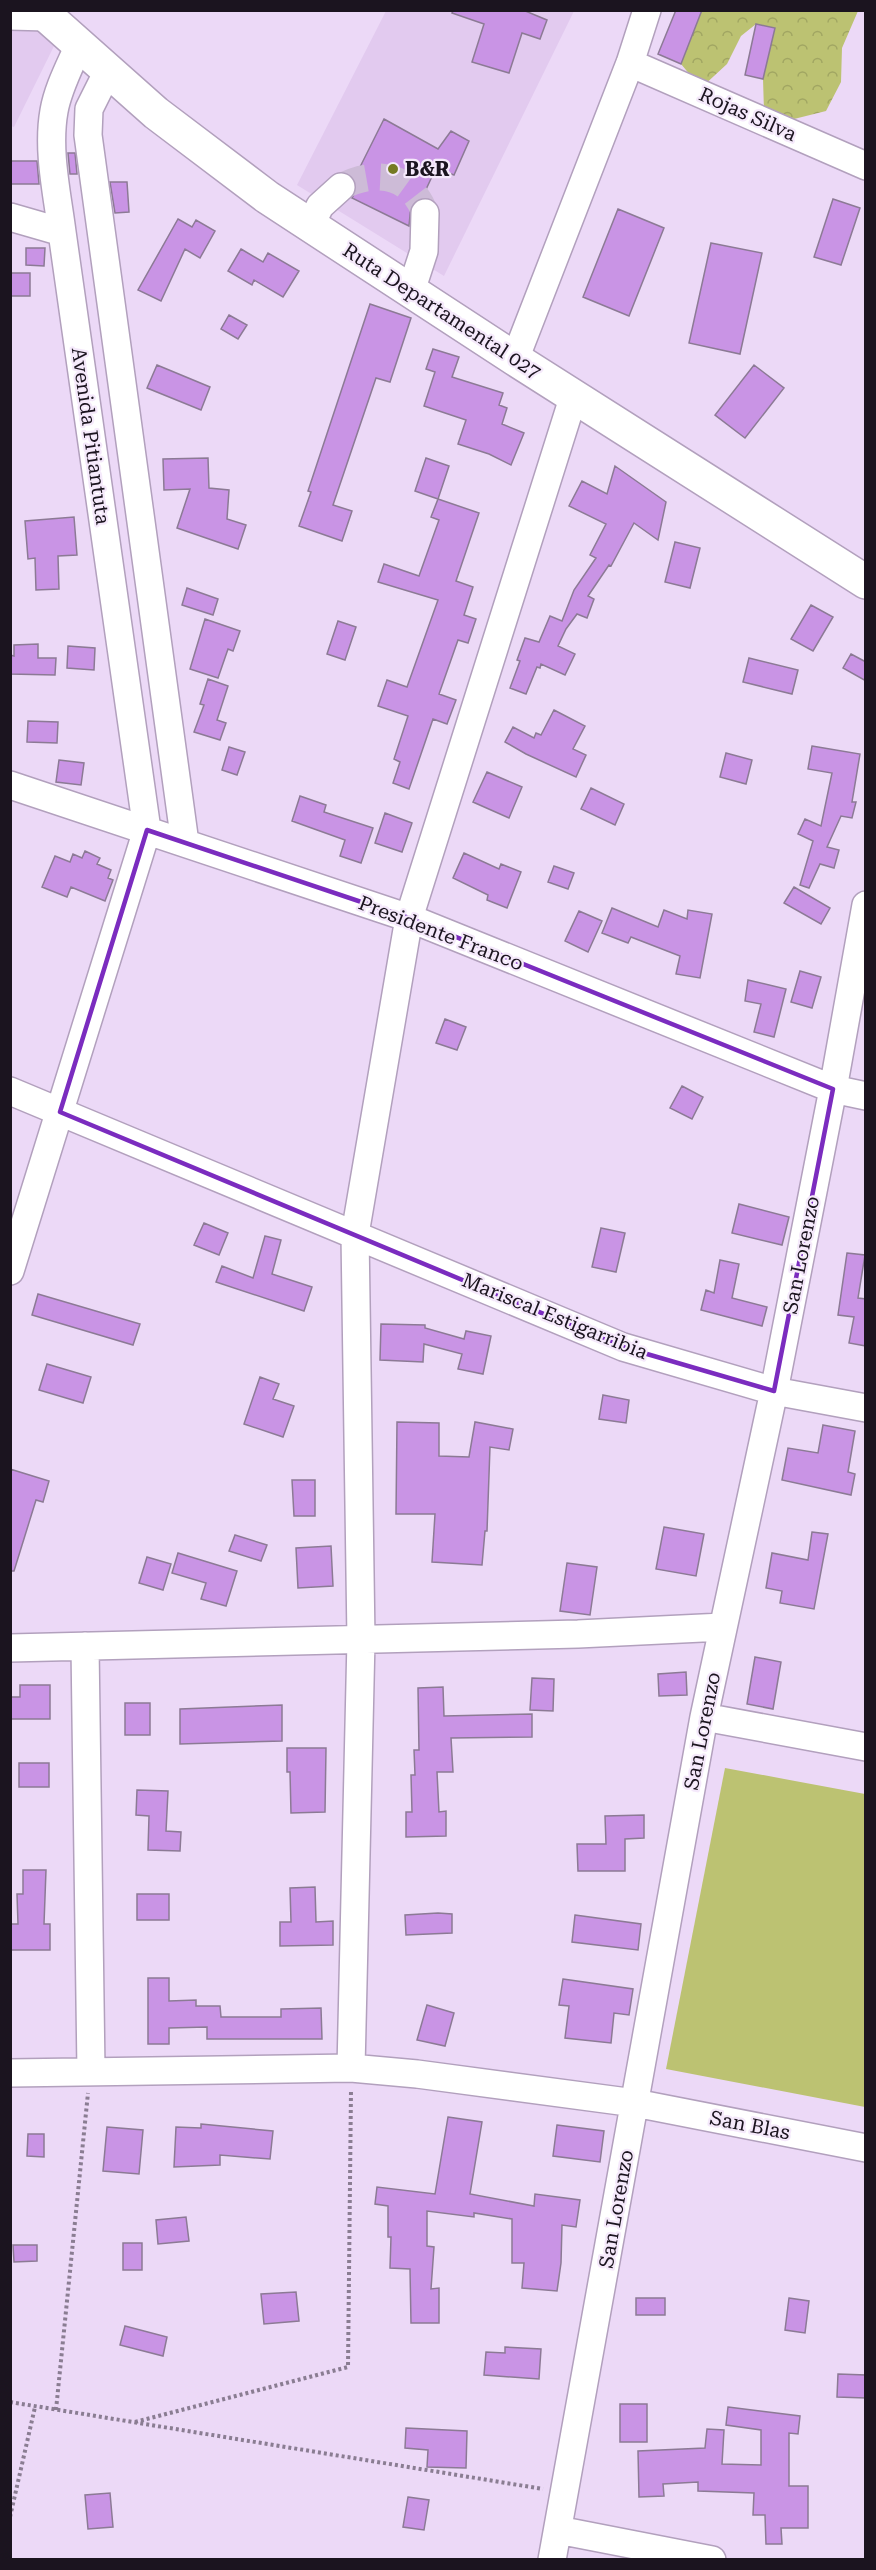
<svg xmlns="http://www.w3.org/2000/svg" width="876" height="2570" viewBox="0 0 876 2570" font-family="'Roboto Serif',serif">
	<defs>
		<pattern id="forest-crowns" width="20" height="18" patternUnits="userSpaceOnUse" patternTransform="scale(1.5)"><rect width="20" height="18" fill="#bcc272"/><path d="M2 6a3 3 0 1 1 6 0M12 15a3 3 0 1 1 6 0" fill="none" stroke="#a1a662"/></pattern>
	</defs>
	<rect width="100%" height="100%" fill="#ecd9f7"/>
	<path fill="#e2caef" d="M14,10L54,46L14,127L11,126L10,11Z
		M386,11H574L444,276L297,185Z"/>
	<path fill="#bcc272" d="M725,1768L865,1794V2107L666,2069Z"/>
	<path fill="url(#forest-crowns)" d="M699,11H858L842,48L841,82L826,111L794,119L764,111L763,79L768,53L756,24L741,36L727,64L701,88L681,64Z"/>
	<path fill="#c994e5" stroke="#8c7a95" stroke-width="1.5" d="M453,10H523L547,20L540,39L522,33L509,73L472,62L484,24L452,13Z
		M676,10H702L681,64L658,54Z
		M756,24L775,28L763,79L745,75Z
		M384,119L438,149L451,131L469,141L454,175L436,168L422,198L411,205L409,226L352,198L356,191L354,179Z
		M68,153H75L77,174H70Z
		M10,161H37L39,184H10Z
		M110,182H127L129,212L115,213Z
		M833,199L860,208L841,265L814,257Z
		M618,209L664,228L629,316L583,297Z
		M178,219L192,227L196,220L215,231L200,258L185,249L161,301L138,290Z
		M711,243L762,253L740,354L689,343Z
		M26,248H45L44,266L26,265Z
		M241,249L263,262L268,253L299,271L283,297L254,280L252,285L228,271Z
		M10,273H30V296H10Z
		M370,304L411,318L390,382L376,378L333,505L352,511L342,541L299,526L311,492L308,491Z
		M229,315L247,325L238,339L221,329Z
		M433,349L459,357L452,377L503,393L499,405L507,408L502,424L524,433L511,465L489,454L458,444L466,420L424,406L435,372L426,369Z
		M157,365L210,387L201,410L147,388Z
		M754,365L784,388L745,438L715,415Z
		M208,458L209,488L229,490L227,519L246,525L238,549L177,528L190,489L164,490L163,459Z
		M426,458L449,466L438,499L415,491Z
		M615,466L666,502L658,540L634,523L611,566L609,565L588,596L594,599L587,618L577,614L566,629L558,646L575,654L565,675L541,664L540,668L537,667L526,694L510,688L520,661L517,660L525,638L539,642L550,616L562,621L574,590L596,558L590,555L606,524L569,506L582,481L607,494Z
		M438,499L479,513L456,581L473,587L464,615L476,619L468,643L458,640L439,694L456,700L447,724L433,719L409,789L393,783L400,762L394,759L408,716L378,706L387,680L407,687L438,600L378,582L384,564L419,576L439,520L431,517Z
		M74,517L77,555L58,556L59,589L36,590L35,558L28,559L25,521Z
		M675,542L700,548L690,588L665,582Z
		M187,588L218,599L213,615L182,605Z
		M811,605L833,617L813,651L791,639Z
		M205,619L240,631L233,651L228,649L218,678L190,669Z
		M338,621L356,627L345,660L327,654Z
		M38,644V658H56L55,675L10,674V655L14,656V645Z
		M68,646L95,648L94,670L67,668Z
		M851,654L866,662V681L843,668Z
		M749,658L798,670L792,694L743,682Z
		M208,679L228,686L217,720L226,723L220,740L194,732L204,705L200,704Z
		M554,710L585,726L573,749L586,755L576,777L526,754L505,742L513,727L534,738L536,733L541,735Z
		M28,721L58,722L57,743L27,742Z
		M812,746L860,754L852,802H856L852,818L841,816L827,847L839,850L834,868L820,864L809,888L800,885L813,841L798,834L805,819L821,826L832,773L808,769Z
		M229,747L245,752L237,775L222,770Z
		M726,753L752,760L746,784L720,777Z
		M59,760L84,763L81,785L56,782Z
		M487,772L522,787L509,818L473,802Z
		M591,788L624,804L615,825L581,809Z
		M300,796L326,805L324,812L373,828L361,863L340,856L345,840L292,821Z
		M385,813L412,823L402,852L375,843Z
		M85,851L100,858L97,864L111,870L108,878L113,880L105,901L71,887L67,897L42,887L55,856L70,862L73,854L82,858Z
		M464,853L499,869L501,864L521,872L507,908L487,900L488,895L453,878Z
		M554,866L574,873L568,889L548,882Z
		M794,887L830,908L821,924L784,903Z
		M612,908L658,927L664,910L687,919L688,910L712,914L700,978L676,974L680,956L631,937L628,943L602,933Z
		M579,911L602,921L588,952L565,941Z
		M800,971L821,977L812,1008L791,1002Z
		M748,980L786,989L774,1037L754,1032L761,1004L745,1001Z
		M445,1019L466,1027L457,1050L436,1043Z
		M682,1086L703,1097L692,1119L670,1108Z
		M739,1204L789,1217L782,1245L732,1233Z
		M204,1223L228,1233L219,1255L194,1245Z
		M601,1228L625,1233L616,1272L592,1267Z
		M265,1236L281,1240L272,1274L312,1287L304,1311L216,1282L222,1266L253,1278Z
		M847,1253L865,1255L858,1298L866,1299V1346L849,1343L854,1317L838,1315Z
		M720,1260L739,1264L732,1298L767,1307L762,1326L701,1310L706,1290L714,1293Z
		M38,1294L140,1324L133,1345L32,1315Z
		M381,1324L425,1325V1328L464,1339L466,1331L491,1336L483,1374L458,1369L462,1354L424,1344L423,1362L380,1360Z
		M47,1364L91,1377L83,1403L39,1390Z
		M260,1377L279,1384L273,1399L294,1406L283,1437L244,1424Z
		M603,1395L629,1400L626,1423L599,1419Z
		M397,1422L439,1423V1456L469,1457L475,1422L513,1429L509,1450L490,1447L487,1531H485L482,1565L432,1562L435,1514H396Z
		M823,1425L855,1431L848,1472L855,1474L851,1495L782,1480L788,1448L818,1453Z
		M10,1469L49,1481L43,1502L36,1500L14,1571H10Z
		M292,1480H315V1516H294Z
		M664,1527L704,1534L696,1576L656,1569Z
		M812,1532L828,1534L814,1609L780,1603L782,1591L766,1588L772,1553L808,1560Z
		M235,1535L267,1545L261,1561L229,1551Z
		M331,1546L333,1586L298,1588L296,1548Z
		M178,1553L237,1571L226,1606L201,1599L206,1583L172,1573Z
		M147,1557L171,1564L163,1590L139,1583Z
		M567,1563L597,1567L590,1615L560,1611Z
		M755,1657L781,1662L773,1709L747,1704Z
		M686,1672L687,1695L659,1696L658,1674Z
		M532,1678L554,1679L553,1711L530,1710Z
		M20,1685H50V1719H10V1697H20Z
		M443,1687L444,1716L532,1714V1737L451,1738L453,1772H437L439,1812L446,1811V1836L406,1837V1812H412L411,1775H415L414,1750H419L418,1688Z
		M125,1703H150V1735H125Z
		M282,1705V1741L180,1744V1709Z
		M287,1748H326L325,1812L291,1813L290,1772H287Z
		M19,1763H49V1787H19Z
		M137,1790L168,1791L166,1831L181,1832L180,1851L148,1850L149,1816L136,1815Z
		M644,1815V1838L625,1839V1871H578L577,1844H606L605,1816Z
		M23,1870H46L44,1924H50V1950H10V1924H18L17,1894H23Z
		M315,1887L316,1922L333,1921V1945L280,1946V1922H291L290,1888Z
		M137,1894H169V1920H137Z
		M438,1913L452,1914V1933L406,1935L405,1915Z
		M575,1915L641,1924L638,1950L572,1942Z
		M148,1978H169V2001L196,2000V2006H220L221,2017H281V2009L321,2008L322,2039H207V2027L169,2028V2044H148Z
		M563,1979L633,1989L629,2015L614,2013L611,2043L565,2038L569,2006L559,2005Z
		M427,2005L454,2013L445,2046L417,2040Z
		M448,2117L482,2122L470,2194L534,2206L535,2194L580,2200L576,2227L562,2225L561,2263L557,2291L522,2288L524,2263H512V2219L474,2213V2217L427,2211V2246L434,2247L431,2289L439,2288V2323H411L410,2269L390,2268L391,2237H388V2206L375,2204L377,2187L435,2194Z
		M201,2124L273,2131L270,2159L220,2155V2165L174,2167L176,2127L201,2128Z
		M557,2125L604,2131L600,2162L553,2156Z
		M107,2127L143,2130L139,2174L103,2171Z
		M28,2134H44V2157L27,2156Z
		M186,2217L189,2241L158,2244L156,2220Z
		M123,2243H142V2270H123Z
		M13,2245H37V2261L14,2262Z
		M296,2292L299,2321L264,2324L261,2294Z
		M636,2298H665V2315H636Z
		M789,2298L809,2301L805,2333L785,2330Z
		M125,2326L167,2337L163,2356L120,2345Z
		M505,2347L541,2349L539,2379L484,2375L486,2352L505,2353Z
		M838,2374L866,2375V2398L837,2397Z
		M620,2404H647V2442H620Z
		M728,2407L800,2416L798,2434L789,2433V2486H808V2528H781L782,2544H766L765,2515H753L754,2493L698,2491V2482L663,2484L664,2496L639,2497L638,2451L705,2448L707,2429L724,2430L722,2464L761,2465V2430L726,2425Z
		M406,2428L467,2431L466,2468L427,2467L428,2450L405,2448Z
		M110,2493L113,2527L88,2529L85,2495Z
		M408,2497L429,2500L424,2530L403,2527Z"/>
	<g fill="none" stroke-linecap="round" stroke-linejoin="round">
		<path stroke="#cdbbd7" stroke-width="27" stroke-dasharray="27 14" stroke-linecap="butt" d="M341,187C375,169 411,174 425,213"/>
		<defs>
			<path id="minor" d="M10,16L47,17
				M630,63L866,166
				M108,71L89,109L88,135L185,843
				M10,217L62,232
				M310,226L320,206L341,187
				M411,291L424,251L425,213
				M515,359L630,63L647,10
				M10,785L409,918L833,1089L866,1096
				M10,1091L623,1347L774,1391L866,1408
				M10,1271L147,830L62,232C57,193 47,150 54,111C58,88 70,66 79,45
				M85,1646L91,2071
				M10,1648L578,1634L723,1627
				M704,1717L866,1747
				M351,2068L361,1640L355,1234L409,918L574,395
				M10,2073L351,2068L417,2074L635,2103L866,2148
				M558,2530L712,2560
				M552,2560L704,1717L774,1391L833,1089L866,905"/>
			<path id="major" d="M40,10L156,113L267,197L515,359L866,582"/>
		</defs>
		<use href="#minor" stroke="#b2a0bd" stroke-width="30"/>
		<use href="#major" stroke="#b2a0bd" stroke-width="36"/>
		<path stroke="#8a7d92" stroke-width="4" stroke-dasharray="3 3" stroke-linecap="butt" d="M10,2402L543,2489
			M56,2410L88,2093
			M135,2422L348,2367L351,2090
			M10,2517L35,2407"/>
		<use href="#minor" stroke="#fff" stroke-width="27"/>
		<use href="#major" stroke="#fff" stroke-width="33"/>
	</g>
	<path fill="none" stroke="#7b2cbf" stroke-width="4.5" stroke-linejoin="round" d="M147,830L409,918L833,1089L774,1391L623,1347L60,1112Z"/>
	<circle fill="#757a23" stroke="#f5e9fb" stroke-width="2" cx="393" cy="169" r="6"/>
	<g text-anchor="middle" stroke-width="4.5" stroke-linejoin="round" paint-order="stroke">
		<g font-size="20" fill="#1b141f" stroke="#f5e9fb">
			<text transform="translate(748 114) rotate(24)" y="7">Rojas Silva</text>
			<text transform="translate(442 311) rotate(33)" y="7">Ruta Departamental 027</text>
			<text transform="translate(91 436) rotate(82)" y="7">Avenida Pitiantuta</text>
			<text transform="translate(441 933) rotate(21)" y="7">Presidente Franco</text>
			<text transform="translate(801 1255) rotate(-79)" y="7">San Lorenzo</text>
			<text transform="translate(555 1316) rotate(22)" y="7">Mariscal Estigarribia</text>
			<text transform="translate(702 1731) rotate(-79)" y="7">San Lorenzo</text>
			<text transform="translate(750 2125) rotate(11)" y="7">San Blas</text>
			<text transform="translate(616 2209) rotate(-80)" y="7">San Lorenzo</text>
		</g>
		<g font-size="20" font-weight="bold" fill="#1b141f" stroke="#f5e9fb" text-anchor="start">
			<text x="405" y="176">B&amp;R</text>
		</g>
	</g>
	<rect width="876" height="2570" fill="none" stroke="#1b141f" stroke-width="24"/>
</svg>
